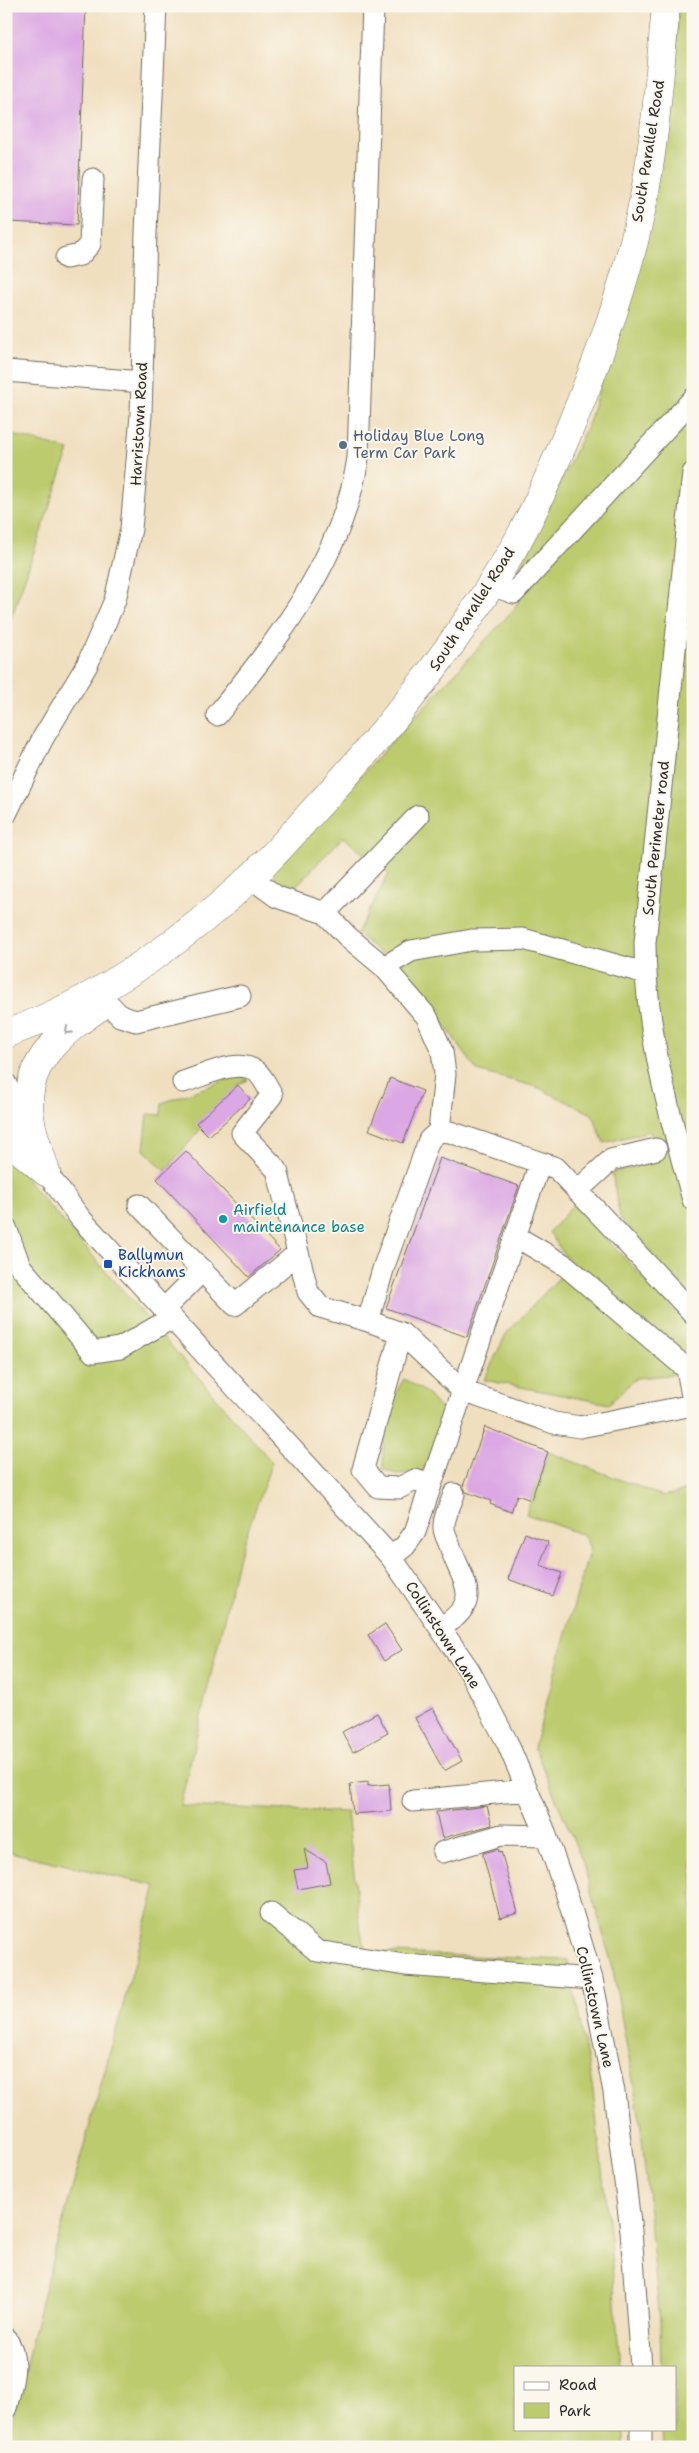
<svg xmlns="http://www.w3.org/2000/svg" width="699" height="2453" viewBox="0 0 699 2453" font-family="'Shantell Sans',sans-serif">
	<rect width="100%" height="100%" fill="#fbf7ec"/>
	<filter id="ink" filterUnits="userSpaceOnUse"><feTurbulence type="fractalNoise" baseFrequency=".02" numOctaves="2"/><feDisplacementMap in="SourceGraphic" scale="10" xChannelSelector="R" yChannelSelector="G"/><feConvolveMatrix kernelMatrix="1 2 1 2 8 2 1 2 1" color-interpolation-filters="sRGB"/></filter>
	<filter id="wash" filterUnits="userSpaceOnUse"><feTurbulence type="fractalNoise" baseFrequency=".0096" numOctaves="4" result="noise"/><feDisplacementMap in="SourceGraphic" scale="20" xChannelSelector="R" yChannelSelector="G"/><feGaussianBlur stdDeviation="1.12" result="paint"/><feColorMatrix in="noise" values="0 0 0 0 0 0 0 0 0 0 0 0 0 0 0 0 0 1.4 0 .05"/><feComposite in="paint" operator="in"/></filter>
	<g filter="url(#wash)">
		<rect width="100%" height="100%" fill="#f0dfbf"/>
		<path fill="#bccb6d" stroke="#747b4c" d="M678,6H693V1287L687,1292L645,1250L620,1218L612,1173L659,1160L650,1131L604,1143L592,1114L537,1087L477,1071L418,987L357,933L389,874L343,837L296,886H276L274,870L514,609L529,582L519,569L589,422L648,230L676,70Z
			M6,433L69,450L6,633Z
			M240,1075L248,1080L238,1085L165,1171L144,1150L148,1114L161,1115L162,1103Z
			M6,1146L30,1184L272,1462L239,1555L180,1806L347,1812L361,1934L368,1952L568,1960L593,2090L610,2239L620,2367H515V2429H624V2447H6L42,2297L156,1886L6,1851Z
			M573,1205L693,1329V1368L670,1375L636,1378L609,1404L484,1380L506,1334L571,1265L549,1232Z
			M404,1379L425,1392L449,1418L422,1472L396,1474L383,1469C383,1432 383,1412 404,1379Z
			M548,1452L663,1496L693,1489V2447H664L663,2429H675V2367H661L660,2322L640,2120L612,1965L582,1860L534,1747L590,1548L583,1535L526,1514Z"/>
		<g id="blocks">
			<path fill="#dba7e4" d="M6,6H86L77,225L6,222Z
				M390,1078L423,1091L403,1143L369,1130Z
				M238,1085L250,1099L209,1136L196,1123Z
				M186,1151L280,1250L249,1277L157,1179Z
				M440,1158L519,1186L467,1337L386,1308Z
				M485,1427L548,1452L531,1500L517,1495L511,1512L490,1504L491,1501L466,1492L463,1486Z
				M525,1533L548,1542L540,1565L562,1573L553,1596L508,1579Z
				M385,1624L402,1650L384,1661L368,1635Z
				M433,1708L462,1761L444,1771L415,1718Z
				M377,1713L388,1733L353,1752L342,1732Z
				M368,1782V1786L389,1784L391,1811L353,1814L350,1784Z
				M487,1806L492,1825L442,1838L436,1812Z
				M304,1849L326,1862L330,1883L298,1889L294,1870L308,1868Z
				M498,1849L499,1852L501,1851L518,1913L500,1918L483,1856V1853Z"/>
		</g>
	</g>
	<g filter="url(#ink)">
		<use href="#blocks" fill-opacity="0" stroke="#706a5f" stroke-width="1"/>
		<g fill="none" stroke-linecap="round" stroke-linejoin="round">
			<defs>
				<path id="minor" d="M66,258L80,255L90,244L93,179
					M6,371L142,382
					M693,473L645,943C645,1032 670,1115 693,1200
					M491,585L514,593L693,399
					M217,715C278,640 343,558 358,458L373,6
					M6,814L43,738L87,665L115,600L131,529L141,415L146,233L156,6
					M251,878L277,897L325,913L347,936L384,967L427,1017L442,1051L445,1074L439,1131
					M325,913L418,816
					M384,967L411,951L472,940L523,939L645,973
					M107,1002L120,1016L136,1021L240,996
					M183,1082C204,1076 238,1057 257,1072C263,1077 268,1088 272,1095L242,1133L277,1170L308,1292L320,1307L368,1321L384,1266L429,1140L439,1131L450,1132L556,1168L693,1313
					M6,1084L17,1115L46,1172L81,1219L391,1557L469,1670L507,1742L543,1827L566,1892L592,1979L614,2092L631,2231L641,2367
					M577,1191L611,1160L656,1149
					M139,1205L235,1305L298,1253
					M6,1228L20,1266L93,1352L120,1348L172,1318
					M515,1236L566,1266L687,1369L693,1401
					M164,1309L203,1270
					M368,1321L401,1333L463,1391L554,1423L580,1427L693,1405
					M401,1333L363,1469L378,1487L399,1488L415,1480L430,1485
					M391,1557L405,1546L415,1532L540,1163
					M440,1628C487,1599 461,1583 449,1543C447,1538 444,1533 444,1528C443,1518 451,1504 454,1494
					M413,1801L527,1790
					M443,1852L501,1835L546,1836
					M271,1913L317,1951L405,1965L592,1979
					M6,2339C21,2358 11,2386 6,2408
					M641,2447V2429"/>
				<path id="major" d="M6,1034C98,1000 178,946 249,879C273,857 294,832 315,809C386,733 450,653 504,564C527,528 544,488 561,449C597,366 628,281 645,192C656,131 660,68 666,6
					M6,1130L22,1152L46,1172
					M46,1172C41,1154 32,1135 30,1116C22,1061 64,1031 104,1004"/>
			</defs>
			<use href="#minor" stroke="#706a5f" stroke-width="23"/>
			<use href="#major" stroke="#706a5f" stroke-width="29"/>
			<use href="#minor" stroke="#fff" stroke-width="21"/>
			<use href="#major" stroke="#fff" stroke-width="28"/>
		</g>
		<defs><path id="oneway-chevron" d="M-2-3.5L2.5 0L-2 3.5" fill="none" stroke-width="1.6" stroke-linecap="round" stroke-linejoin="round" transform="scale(1.25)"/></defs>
		<use stroke="#a0a0a0" href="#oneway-chevron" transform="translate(68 1031) rotate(138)"/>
	</g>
	<circle fill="#5c6f8a" stroke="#fbf7ec" stroke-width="2" cx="343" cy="445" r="5"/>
	<circle fill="#0f9aa8" stroke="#fbf7ec" stroke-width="2" cx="223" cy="1219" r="5"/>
	<rect fill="#1a4fb4" stroke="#fbf7ec" stroke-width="2" x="103" y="1259" width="10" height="10" rx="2.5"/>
	<g text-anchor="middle" stroke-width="4" stroke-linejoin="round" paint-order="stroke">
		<g font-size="15" fill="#2b2b2b" stroke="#fbf7ec">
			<text transform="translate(648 151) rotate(-81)" y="5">South Parallel Road</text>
			<text transform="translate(139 424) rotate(-87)" y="5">Harristown Road</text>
			<text transform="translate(472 609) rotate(-57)" y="5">South Parallel Road</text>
			<text transform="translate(656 838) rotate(-84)" y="5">South Perimeter road</text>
			<text transform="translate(443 1635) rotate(57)" y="5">Collinstown Lane</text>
			<text transform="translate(595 2007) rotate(77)" y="5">Collinstown Lane</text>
		</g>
		<g font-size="15" fill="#4e5e75" stroke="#fbf7ec" text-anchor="start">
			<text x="353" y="441">Holiday Blue Long<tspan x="353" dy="17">Term Car Park</tspan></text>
		</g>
		<g font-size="15" fill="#0d838f" stroke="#fbf7ec" text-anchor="start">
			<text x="233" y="1215">Airfield<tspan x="233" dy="17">maintenance base</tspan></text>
		</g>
		<g font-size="15" fill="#164399" stroke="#fbf7ec" text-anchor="start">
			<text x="118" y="1260">Ballymun<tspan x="118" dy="17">Kickhams</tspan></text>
		</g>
	</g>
	<rect width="699" height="2453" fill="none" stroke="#fbf7ec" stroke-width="25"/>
	<rect x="514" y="2366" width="162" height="65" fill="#fbf7ec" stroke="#a8a59f"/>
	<rect x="524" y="2382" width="25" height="8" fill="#ffffff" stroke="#a8a59f"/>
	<text x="559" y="2390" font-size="15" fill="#2b2b2b">Road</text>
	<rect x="524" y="2403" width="25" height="15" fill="#bccb6d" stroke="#a8a59f"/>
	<text x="559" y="2416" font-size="15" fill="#2b2b2b">Park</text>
</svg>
